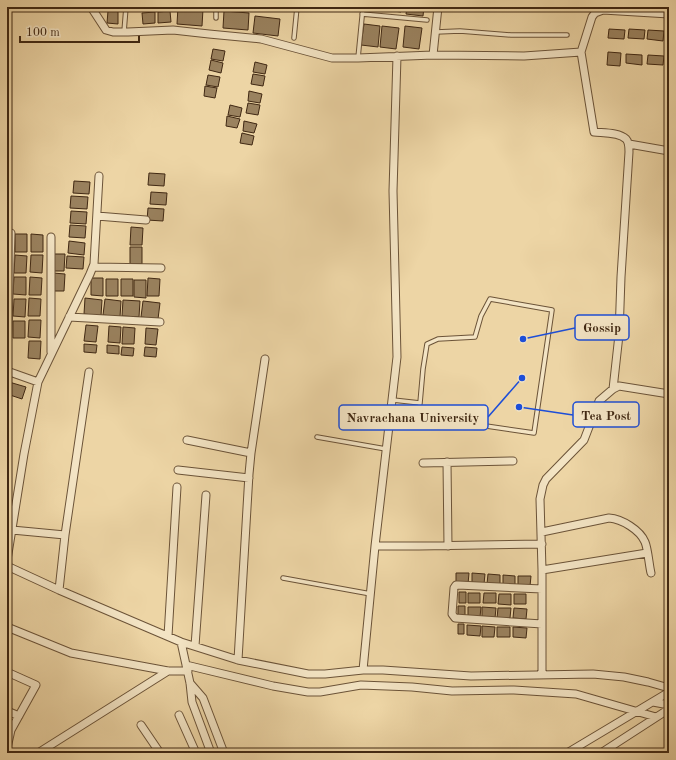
<svg xmlns="http://www.w3.org/2000/svg" width="676" height="760" viewBox="0 0 676 760" font-family="'Old Standard TT',serif">
	<rect width="100%" height="100%" fill="#edd5a5"/>
	<filter id="stains"><feTurbulence type="fractalNoise" baseFrequency=".005" numOctaves="4"/><feColorMatrix values="0 0 0 0 .2 0 0 0 0 .09 0 0 0 0 .02 0 0 0 .5 -.17"/></filter>
	<radialGradient id="worn" r=".72"><stop offset=".6" stop-color="#630" stop-opacity="0"/><stop offset="1" stop-color="#630" stop-opacity=".3"/></radialGradient>
	<path fill="#9a825f" stroke="#402813" d="M178,7L203,9L202,26L177,24Z
		M227,7H250V9Z
		M256,7H281L280,11L255,9Z
		M385,7H402L401,12L385,10Z
		M407,7H424L423,16L406,14Z
		M108,11H118V24L107,23Z
		M170,11L171,22L158,23V12Z
		M224,11L249,13L248,30L223,28Z
		M155,12V23L143,24L142,13Z
		M255,16L280,19L278,36L253,33Z
		M364,24L380,26L378,47L361,45Z
		M382,26L399,28L396,49L380,47Z
		M405,26L422,28L419,49L403,47Z
		M609,29L625,30L624,39L608,38Z
		M629,29L645,30L644,39L628,38Z
		M648,30L664,31L663,41L647,39Z
		M213,49L225,51L223,61L211,59Z
		M608,52L621,53L620,66L607,65Z
		M626,54L642,55V65L626,63Z
		M648,55L664,56L663,65L647,64Z
		M666,56H669V70L665,69Z
		M211,60L223,63L221,73L209,70Z
		M255,62L267,65L265,74L253,72Z
		M253,74L265,76L263,86L251,84Z
		M208,75L220,77L218,87L206,85Z
		M205,86L217,88L215,98L204,96Z
		M249,91L262,94L260,103L248,101Z
		M248,103L260,105L258,115L246,113Z
		M230,105L242,108L240,117L228,115Z
		M227,116L240,119L237,128L226,126Z
		M244,121L257,124L254,133L243,131Z
		M242,133L254,136L252,145L240,143Z
		M149,173L165,174L164,186L148,185Z
		M74,181L90,182L89,194L73,193Z
		M151,192L167,193L166,205L150,204Z
		M71,196L88,197L87,209L70,208Z
		M148,208L164,209L163,221L147,220Z
		M71,211L87,212L86,224L70,223Z
		M70,225L86,226L85,238L69,237Z
		M131,227L143,228L142,245H130Z
		M15,234H27V252H15Z
		M31,234L43,235V252H31Z
		M69,241L85,243L84,255L68,253Z
		M130,247H142V264H130Z
		M53,254H65L64,271H52Z
		M15,255L27,256L26,273H14Z
		M31,255H43L42,273L30,272Z
		M67,256L84,257L83,269L66,268Z
		M53,273L65,274L64,291H52Z
		M14,277H26V295L13,294Z
		M30,277L42,278L41,295H29Z
		M91,278H103V296L91,295Z
		M148,278L160,279L159,296H147Z
		M106,279H118V296H106Z
		M121,279H133V296H121Z
		M134,280H146V298L134,297Z
		M29,298L41,299L40,316H28Z
		M85,298L102,300L101,316L84,314Z
		M14,299H26L25,317L13,316Z
		M105,299L121,301L120,317L103,315Z
		M123,300L140,301L139,317L122,316Z
		M143,301L160,303L158,319L141,317Z
		M29,320H41L40,338L28,337Z
		M13,321H25V338H13Z
		M86,325L98,326L96,342L84,341Z
		M109,326L121,327L120,343L108,342Z
		M123,327L135,328L134,344H122Z
		M146,328L158,329L156,345L145,344Z
		M29,341H41L40,359L28,358Z
		M84,344L97,345L96,353L84,352Z
		M107,345L119,346V354L107,353Z
		M122,347L134,348L133,356L121,355Z
		M145,347L157,348L156,357L144,356Z
		M9,382L26,387L22,399L7,394V389Z
		M456,573H469L468,584L456,583Z
		M472,573L485,574L484,584L472,583Z
		M488,574L500,575V585L487,584Z
		M503,575L515,576V586H503Z
		M518,576H531L530,586H518Z
		M459,592H466V603H459Z
		M468,593H480V603H468Z
		M484,593H496V603H483Z
		M499,594H511V605L498,604Z
		M514,594H526V604H514Z
		M458,606H465V616H458Z
		M468,607H481L480,617H468Z
		M482,607L496,608L495,618L482,617Z
		M498,608H511L510,618H497Z
		M514,608L527,609L526,619L513,618Z
		M458,624H464V634H458Z
		M467,625L481,626L480,636L467,635Z
		M482,626L495,627L494,637H482Z
		M497,627H510V637H497Z
		M513,627L527,628L526,638L513,637Z"/>
	<g fill="none" stroke-linecap="round" stroke-linejoin="round">
		<defs>
			<path id="service" d="M362,14L427,20
				M216,18V7
				M124,32L126,7
				M436,32L460,31L511,35H567
				M294,38L297,7
				M358,58L363,7
				M393,400L420,403L423,369L427,344L438,339L475,337L481,316L490,299L552,310L534,433L418,416L420,403
				M317,437L386,449
				M283,578L371,594"/>
			<path id="minor" d="M91,7L106,30L113,32H128L173,30L209,34L261,39L332,58H358L433,55L524,56L581,52L594,132C603,133 619,132 626,139C629,142 629,147 629,152L621,277L619,335L613,389
				M581,52L592,17L595,13L603,10L669,14
				M433,55L438,7
				M629,144L669,151
				M97,216L146,220
				M51,237V352
				M93,267L161,268
				M69,317L160,322
				M7,358L11,233
				M7,371L38,382
				M187,440L251,453
				M447,462L448,546
				M423,463L513,461
				M178,470L249,478
				M12,530L65,535
				M542,532L609,518C622,519 640,530 645,542C648,549 649,565 651,573
				M375,546H419L542,544
				M7,560L24,454L38,382L90,274L94,264L99,176
				M7,566L59,590L181,642L238,660L308,674H325L363,670H383L471,676L593,674L624,677L648,682L669,688
				M542,570L647,553
				M59,590L65,535L89,372
				M542,624L455,618L452,614L454,588L456,585H458L542,589
				M7,627L71,653L168,671H188
				M168,636L177,487
				M181,642L190,683L192,702L211,753
				M195,646L206,495
				M238,660L249,474L251,453L265,359
				M186,665L273,686L308,692H320L361,685L412,687L452,691L514,690L576,694L656,717
				M363,670L375,546L397,357L393,191L397,56
				M7,672L36,685L11,730L7,748
				M542,675V570L540,499L543,485L546,479L584,440L599,401L613,389L619,386L669,394
				M190,683L203,698L224,753
				M653,702L669,705
				M7,711L19,716
				M179,715L196,753
				M141,725L160,753
				M38,753L168,671
				M567,753L669,692
				M601,753L669,709"/>
		</defs>
		<use href="#service" stroke="#6b5338" stroke-width="5.5"/>
		<use href="#minor" stroke="#6b5338" stroke-width="9"/>
		<use href="#service" stroke="#f3e4c4" stroke-width="3.5"/>
		<use href="#minor" stroke="#f3e4c4" stroke-width="7"/>
	</g>
	<path fill="none" stroke="#1d4ed8" stroke-width="1.5" d="M523 339L575 328M519 407L573 415M522 378L488 417"/>
	<g fill="#1d4ed8" stroke="#f3e4c4" stroke-width="1.5">
		<circle cx="523" cy="339" r="4"/>
		<circle cx="519" cy="407" r="4"/>
		<circle cx="522" cy="378" r="4"/>
	</g>
	<g fill="#f3e4c4" stroke="#1d4ed8" stroke-width="1.5">
		<rect x="575" y="315" width="54" height="25" rx="4"/>
		<rect x="573" y="402" width="66" height="25" rx="4"/>
		<rect x="339" y="405" width="149" height="25" rx="4"/>
	</g>
	<g font-size="13" text-anchor="middle" font-weight="bold" fill="#402813">
		<text x="602" y="332">Gossip</text>
		<text x="606" y="420">Tea Post</text>
		<text x="413" y="422">Navrachana University</text>
	</g>
	<rect width="676" height="760" fill="none" stroke="#edd5a5" stroke-width="24"/>
	<rect x="8" y="8" width="660" height="744" fill="none" stroke="#402813" stroke-width="2"/>
	<rect x="12" y="12" width="652" height="736" fill="none" stroke="#402813"/>
	<path d="M20 36v6h119v-6" fill="none" stroke="#402813" stroke-width="2"/>
	<text x="26" y="36" font-size="12" fill="#402813" stroke="#f3e4c4" stroke-width="3" paint-order="stroke">100 m</text>
	<rect width="100%" height="100%" filter="url(#stains)"/>
	<rect width="100%" height="100%" fill="url(#worn)"/>
</svg>
